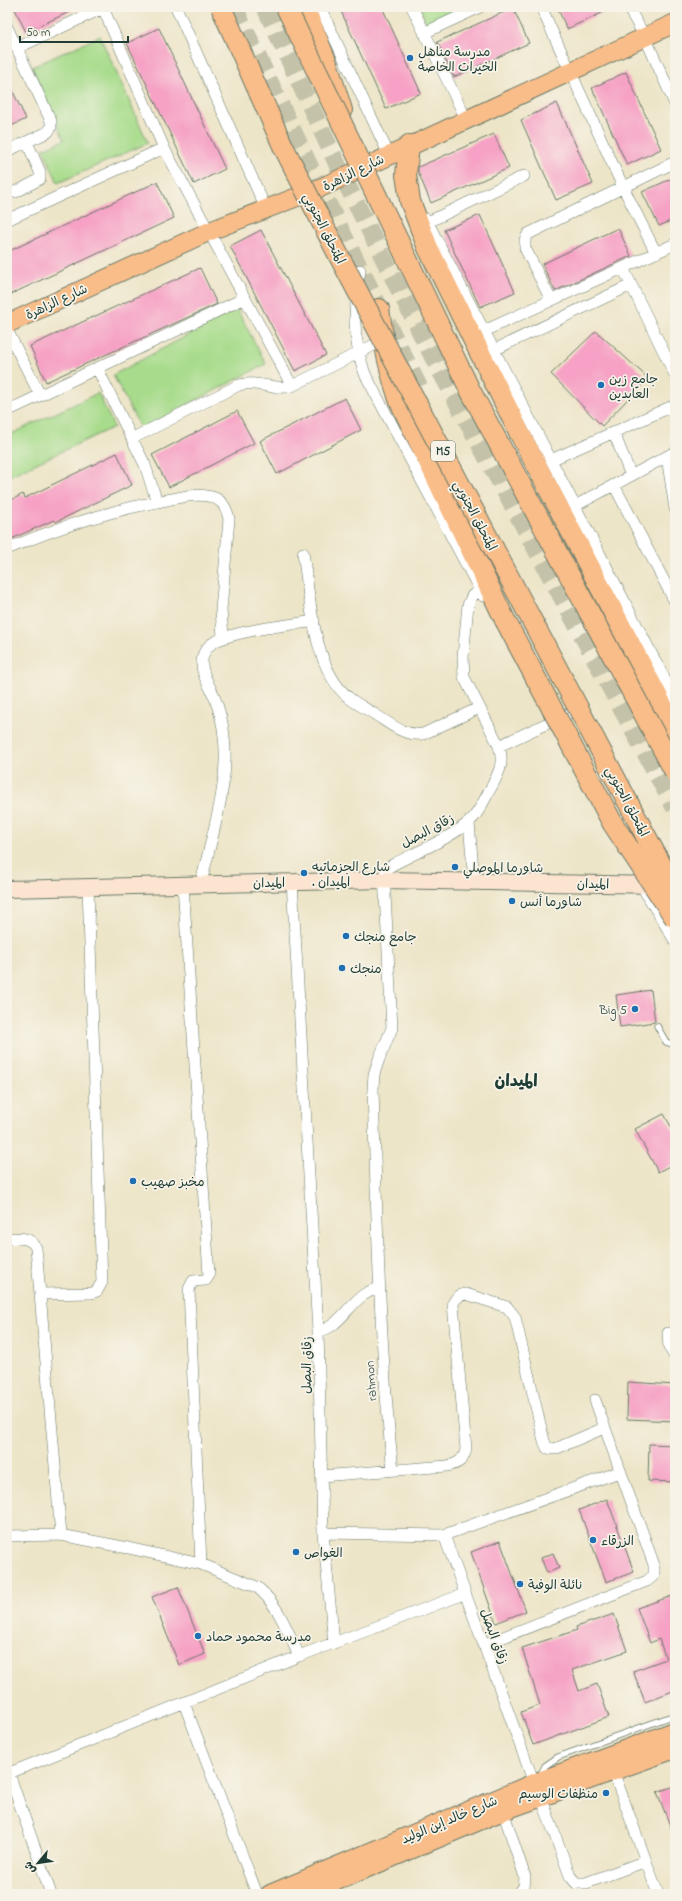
<svg xmlns="http://www.w3.org/2000/svg" width="682" height="1901" viewBox="0 0 682 1901" font-family="'Indie Flower','Playpen Sans Arabic',sans-serif">
	<rect width="100%" height="100%" fill="#f7f3e8"/>
	<filter id="ink" filterUnits="userSpaceOnUse"><feTurbulence type="fractalNoise" baseFrequency=".025" numOctaves="2"/><feDisplacementMap in="SourceGraphic" scale="8" xChannelSelector="R" yChannelSelector="G"/><feConvolveMatrix kernelMatrix="1 2 1 2 8 2 1 2 1" color-interpolation-filters="sRGB"/></filter>
	<filter id="wash" filterUnits="userSpaceOnUse"><feTurbulence type="fractalNoise" baseFrequency=".012" numOctaves="4" result="noise"/><feDisplacementMap in="SourceGraphic" scale="16" xChannelSelector="R" yChannelSelector="G"/><feGaussianBlur stdDeviation="0.9" result="paint"/><feColorMatrix in="noise" values="0 0 0 0 0 0 0 0 0 0 0 0 0 0 0 0 0 1.4 0 .05"/><feComposite in="paint" operator="in"/></filter>
	<g filter="url(#wash)">
		<rect width="100%" height="100%" fill="#ede5c8"/>
		<path fill="#a8dc8c" stroke="#648c60" d="M419,7H456L458,12L428,26Z
			M100,36L148,143L58,183L43,149L64,140L32,67Z
			M237,309L266,364L141,429L113,375Z
			M98,393L114,427L7,477V436Z"/>
		<g id="blocks">
			<path fill="#f6a1c5" d="M14,7H80L26,32Z
				M339,7H382L421,93L386,109Z
				M557,7H615L567,29Z
				M513,8L529,43L454,77L437,42Z
				M159,28L225,169L194,184L127,43Z
				M626,72L661,149L627,165L592,88Z
				M7,79L26,119L7,128Z
				M557,103L593,184L556,200L521,120Z
				M494,134L509,168L431,203L418,172V167Z
				M675,177V219L659,226L642,192Z
				M157,182L174,218L7,296V252Z
				M480,215L515,292L480,307L444,230Z
				M618,228L631,256L555,291L542,264Z
				M261,230L326,355L295,371L230,246Z
				M200,268L217,304L46,382L30,346Z
				M596,331L648,378L602,426L551,374Z
				M345,398L361,430L277,474L260,441Z
				M237,411L254,443L169,487L152,455Z
				M117,453L132,485L56,522L54,520L7,541V502L23,494L25,498Z
				M651,990L655,1022L620,1027L616,995Z
				M664,1114L675,1134V1163L658,1172L635,1129Z
				M628,1382L675,1385V1421L627,1419Z
				M649,1444L675,1445V1482L648,1481Z
				M607,1499L634,1572L606,1582L579,1510Z
				M500,1541L526,1611L496,1623L471,1552Z
				M553,1553L559,1568L547,1573L541,1558Z
				M178,1587L205,1654L179,1665L152,1597Z
				M672,1596L675,1605V1690L645,1702L633,1671L666,1659L659,1639L650,1643L637,1608Z
				M614,1614L627,1651L572,1670L579,1691L597,1684L609,1717L533,1745L521,1712L540,1705L522,1648L577,1630L576,1627Z
				M675,1786V1836H674L657,1792Z"/>
		</g>
	</g>
	<g filter="url(#ink)">
		<use href="#blocks" fill-opacity="0" stroke="#677868" stroke-width="1"/>
		<g fill="none" stroke-linecap="round" stroke-linejoin="round">
			<path stroke="#c4c3aa" stroke-width="18" stroke-dasharray="18 9" stroke-linecap="butt" d="M234,7L320,188L420,389
				M265,7L343,177L433,357L675,808"/>
			<defs>
				<path id="lane" d="M657,1026L666,1042L675,1045
					M540,1776L545,1766L558,1757L675,1715"/>
				<path id="street" d="M176,7L266,209
					M320,7L389,155
					M412,7L466,119
					M541,7L623,187L656,253
					M628,7L645,37L675,104
					M103,8L164,148L292,386
					M7,27L51,121V127L48,132L7,151
					M424,33L480,7
					M17,48L105,7
					M7,191L16,192L40,179V172L27,142
					M426,219L675,699
					M7,220L164,148
					M428,222L524,176
					M623,268L675,375
					M360,270C354,312 351,333 365,374L483,596
					M551,300L525,248V240L528,234L675,162
					M7,330L40,395
					M484,331L675,244
					M494,350L631,285
					M97,368L145,465L157,502
					M7,411L245,298
					M614,433L631,476
					M133,438L239,385C257,380 274,391 292,386L388,338
					M667,457L675,509
					M551,460L675,405
					M614,485L675,602
					M575,506L675,452
					M7,549C58,527 112,510 167,500C181,497 197,493 212,497C223,500 227,509 229,519L221,610L223,637
					M303,553C310,596 313,669 348,697C356,704 367,709 376,715C392,725 404,736 423,734L479,708
					M499,746L582,707
					M469,823L474,881
					M638,880L675,941
					M292,881L318,1331L323,1533L334,1643
					M201,883C211,838 230,783 224,737C223,723 219,709 214,696C210,686 201,674 202,662C202,656 205,650 209,646C223,631 292,625 314,621
					M183,885L209,1275L206,1280L193,1281L189,1289L201,1564
					M7,1239C19,1238 31,1236 36,1248L61,1535
					M40,1294L92,1293L97,1291L102,1282L88,888
					M318,1331C342,1329 353,1291 379,1289
					M668,1333L669,1347L675,1357
					M393,1470C379,1343 377,1216 373,1089L374,1074L379,1059L392,1028L384,875L389,867L394,864C415,853 459,834 473,818C481,809 486,796 492,786C500,771 504,762 499,746L464,677L463,657L468,605L472,596L479,591
					M321,1476L447,1466C458,1464 464,1460 466,1449L453,1304C456,1297 459,1295 466,1294L507,1307L515,1317L544,1441L547,1448L555,1449L604,1428
					M323,1533L444,1535L619,1472
					M444,1535L534,1783
					M7,1536L61,1535L128,1548L201,1564L257,1587C278,1604 288,1632 299,1656
					M483,1645L647,1581L654,1575V1565L595,1400
					M184,1703L257,1894
					M7,1768L51,1894
					M613,1771L658,1894
					M7,1774L299,1656L464,1594
					M541,1797L570,1876L576,1883H586L646,1861
					M503,1811L525,1877L524,1887L518,1894"/>
				<path id="secondary" d="M7,889L383,880L661,885"/>
				<path id="primary" d="M7,324L210,231L320,188L675,23
					M270,1894L534,1783L675,1731
					M306,1894L503,1811L675,1749"/>
				<path id="highway" d="M304,7L327,63L342,110
					M409,145L406,175L410,201L428,248L521,436L675,730
					M379,309C383,341 389,371 400,402L505,620"/>
			</defs>
			<use href="#lane" stroke="#677868" stroke-width="7"/>
			<use href="#street" stroke="#677868" stroke-width="12"/>
			<use href="#secondary" stroke="#677868" stroke-width="18"/>
			<use href="#primary" stroke="#677868" stroke-width="20"/>
			<use href="#highway" stroke="#677868" stroke-width="22"/>
			<use href="#lane" stroke="#fff" stroke-width="5.5"/>
			<use href="#street" stroke="#fff" stroke-width="11"/>
			<use href="#secondary" stroke="#fce5d0" stroke-width="16"/>
			<use href="#primary" stroke="#f8bd89" stroke-width="18"/>
			<use href="#highway" stroke="#f8bd89" stroke-width="20"/>
			<defs>
				<path id="highway-bridge" d="M221,7L283,146L340,258L675,891
					M286,7L470,390L675,772
					M505,620L613,824L675,918"/>
			</defs>
			<use href="#highway-bridge" stroke="#677868" stroke-width="22" stroke-linecap="butt"/>
			<use href="#highway-bridge" stroke="#f8bd89" stroke-width="20"/>
		</g>
	</g>
	<g fill="#1f6fb2" stroke="#f7f3e8" stroke-width="1.5">
		<circle cx="410" cy="58" r="4"/>
		<circle cx="601" cy="385" r="4"/>
		<circle cx="455" cy="867" r="4"/>
		<circle cx="304" cy="873" r="4"/>
		<circle cx="512" cy="901" r="4"/>
		<circle cx="346" cy="936" r="4"/>
		<circle cx="342" cy="968" r="4"/>
		<circle cx="635" cy="1009" r="4"/>
		<circle cx="133" cy="1181" r="4"/>
		<circle cx="593" cy="1540" r="4"/>
		<circle cx="296" cy="1552" r="4"/>
		<circle cx="520" cy="1584" r="4"/>
		<circle cx="198" cy="1636" r="4"/>
		<circle cx="606" cy="1793" r="4"/>
	</g>
	<g text-anchor="middle" stroke-width="3.5" stroke-linejoin="round" paint-order="stroke">
		<rect fill="#f7f3e8" stroke="#60746a" stroke-width="1" x="431" y="441" width="24" height="20" rx="3"/>
		<g font-size="12" font-weight="bold" fill="#1f3d34">
			<text x="443" y="455">M5</text>
		</g>
		<g font-size="13" fill="#1f3d34" stroke="#f7f3e8" text-anchor="start">
			<text x="418" y="56">مدرسة مناهل<tspan x="418" dy="15">الخيرات الخاصة</tspan></text>
			<text x="609" y="383">جامع زين<tspan x="609" dy="15">العابدين</tspan></text>
			<text x="312" y="871">شارع الجزماتيه<tspan x="312" dy="15">. الميدان</tspan></text>
			<text x="463" y="872">شاورما الموصلي</text>
			<text x="520" y="906">شاورما أنس</text>
			<text x="354" y="941">جامع منجك</text>
			<text x="350" y="973">منجك</text>
			<text x="627" y="1014" text-anchor="end">Big 5</text>
			<text x="141" y="1186">مخبز صهيب</text>
			<text x="601" y="1545">الزرقاء</text>
			<text x="304" y="1557">الغواص</text>
			<text x="528" y="1589">نائلة الوفية</text>
			<text x="206" y="1641">مدرسة محمود حماد</text>
			<text x="598" y="1798" text-anchor="end">منظفات الوسيم</text>
		</g>
		<g font-size="13" fill="#1f3d34" stroke="#f7f3e8">
			<text transform="translate(353 172) rotate(-26)" y="5">شارع الزاهرة</text>
			<text transform="translate(325 228) rotate(63)" y="5">المتحلق الجنوبي</text>
			<text transform="translate(56 301) rotate(-25)" y="5">شارع الزاهرة</text>
			<text transform="translate(476 515) rotate(62)" y="5">المتحلق الجنوبي</text>
			<text transform="translate(628 801) rotate(62)" y="5">المتحلق الجنوبي</text>
			<text transform="translate(427 830) rotate(-28)" y="5">زقاق البصل</text>
			<text transform="translate(269 882) rotate(-1)" y="5">الميدان</text>
			<text transform="translate(593 883) rotate(1)" y="5">الميدان</text>
			<text transform="translate(306 1365) rotate(-89)" y="5">زقاق البصل</text>
			<text transform="translate(370 1381) rotate(-94)" y="5">rahmon</text>
			<text transform="translate(495 1636) rotate(70)" y="5">زقاق البصل</text>
			<text transform="translate(449 1819) rotate(-23)" y="5">شارع خالد إبن الوليد</text>
		</g>
		<g font-size="17" font-weight="bold" fill="#1f3d34" stroke="#f7f3e8">
			<text x="516" y="1086">الميدان</text>
		</g>
	</g>
	<rect width="682" height="1901" fill="none" stroke="#f7f3e8" stroke-width="24"/>
	<g transform="translate(38 1863) rotate(241)" stroke="#f7f3e8" stroke-width="3" paint-order="stroke">
	<path d="M0-3L7 15L0 10L-7 15Z" fill="#1f3d34"/>
	<text y="-6" font-size="11" font-weight="bold" text-anchor="middle" fill="#1f3d34">ش</text>
	</g>
	<path d="M20 36v6h108v-6" fill="none" stroke="#1f3d34" stroke-width="2"/>
	<text x="26" y="36" font-size="12" fill="#1f3d34" stroke="#f7f3e8" stroke-width="3" paint-order="stroke">50 m</text>
</svg>
